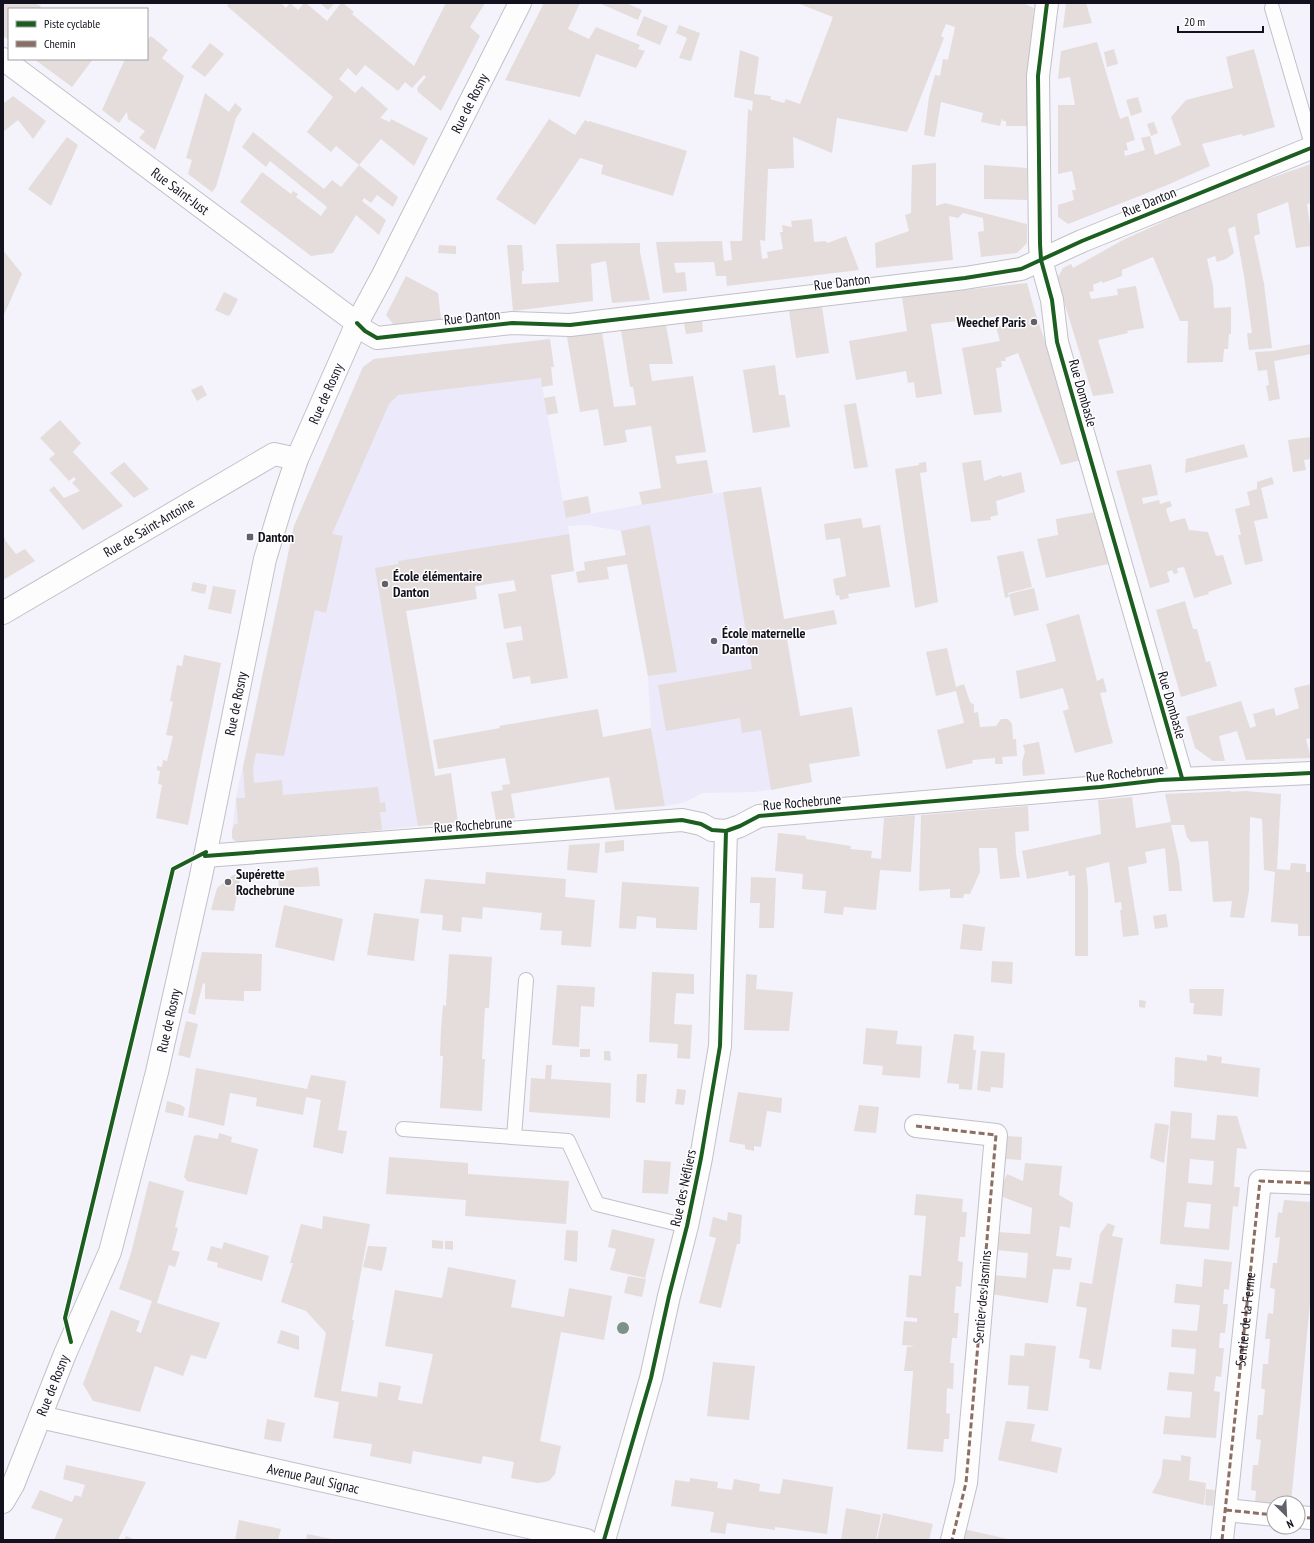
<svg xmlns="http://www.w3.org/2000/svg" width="1314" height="1543" viewBox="0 0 1314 1543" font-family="'PT Sans Narrow',sans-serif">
	<rect width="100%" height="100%" fill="#f4f2fa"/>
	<path fill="#ece9fb" d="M534,341L566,518L663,501L761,487L812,782L755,792L702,793L686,802L665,806L651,728L648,676L621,531L587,525L568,526L574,571L403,598L443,823L382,830L239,842L232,838V831L236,798L294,526L363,367L374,359Z"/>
	<path fill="#e4dddc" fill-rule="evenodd" d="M3,3H35L41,6L39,9H9V40L3,36Z
		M229,3H281L286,8L290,3L298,10L304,3H306L327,21L341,3H343L354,12L352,14L414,66L446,3H485L470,27L480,36L441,111L418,92L417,88L426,77L424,75L412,88L405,82L398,91L365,65L356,76L348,68L339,79L355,93L362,86L388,109L380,118L390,122L391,119L428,138L414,166L381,139L359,165L336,146L331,152L307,132L333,97L227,6Z
		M320,3H335L328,10Z
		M544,3H580L568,29L589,39L596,27L640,45L638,49L645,51L636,68L596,54L580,97L505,80Z
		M599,3H626L642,10L638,20Z
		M797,3H1023L1034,8L1029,56L1034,57L1030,82L1027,126H1006V121H1003L1002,118L1000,126L981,122L983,113L941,102L935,137L924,135L929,97L935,75L940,76L943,59L948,60L955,27L946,24L941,36L944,38L907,132L837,118L832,153L793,137L794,168L768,169L765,241L760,240L762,259L768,258L767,252L783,249L780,232H783L782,225L792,227L791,221L812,219L814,242L825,241L828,243L846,236L859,270L727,286L726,276H716L714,262L674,263L676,273L685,272L687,291L663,293L656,242L722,241L724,261L732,260L730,241H742L748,109L752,111L753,101L734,97L740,50L759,57L754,94L771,96L770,99L784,103L786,99L800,104L833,17Z
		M1066,3H1086L1092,23L1063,28Z
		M644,16L668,26L660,45L636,35Z
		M679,25L700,33L691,61L679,58L687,38L676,33Z
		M151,36L168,50L162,58L184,76L155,150L139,138L145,131L128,119L127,112L119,123L102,110L125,59H147V40Z
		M1097,42L1120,119L1128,116L1135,140L1126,143L1128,150L1124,151L1125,156L1145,150L1141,138L1150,136L1155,155L1181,145L1171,117L1186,100L1233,88L1226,57L1254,49L1275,127L1243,136L1242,134L1202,144L1210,166L1165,186L1068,224L1058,217V205L1074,200L1072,190H1076L1072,171L1058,174V105H1075L1070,77L1058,79L1061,51Z
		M210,43L224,54L205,77L191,67Z
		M1114,49L1118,64L1107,67L1104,52Z
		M34,59H93L72,87Z
		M205,93L229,112L235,103L242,109L236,118L216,187L212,192L188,174L192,160L186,158Z
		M13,96L46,121L33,139L18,120L3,132V104Z
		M1138,97L1142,112L1131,116L1126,100Z
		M549,119L575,135L585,120L588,122L589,121L687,151L673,196L601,174L603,165L580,158L535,225L496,199Z
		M1154,122L1158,133L1151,136L1147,124Z
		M253,132L324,189L332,180L341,187L359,165L398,197L393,207L377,195L371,203L364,198L362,201L386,220L379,235L356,215L333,253L311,256L240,202L262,172L291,194L293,191L298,194L296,197L321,216L327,207L270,161L266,167L242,147Z
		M67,137L78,145L51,206L28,189Z
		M936,163V206L945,203L1027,224V243L1017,253L981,257L978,232L984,231L983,218L963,213L958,218L949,216L953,260L876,268L875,243L909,231L905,215L911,213L912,165Z
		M1311,164V203L1307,204L1311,231V246L1296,248L1288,202L1257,214L1260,234L1254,236L1264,284L1272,348L1249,350L1247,333H1252L1244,276L1235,226L1228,229L1234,253L1226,259L1217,262L1215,256L1207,259L1213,286L1214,308L1231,307V334H1229L1228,349H1224L1223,362L1187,363L1188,321H1180L1153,257L1122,270V276L1103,283L1102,281L1093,285L1094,291L1089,292L1091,299L1118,295L1117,289L1136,286L1144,328L1127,331L1128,333L1098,340L1114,393L1093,396L1057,279L1063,268L1071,264L1073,268L1123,240L1169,219L1168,218L1174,215L1242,188Z
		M984,165L1027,168V200L984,199Z
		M640,243V252L650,300L612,303L606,261L591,264L593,301L513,311L507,245H522L524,271H522V284L559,282L556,244Z
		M439,245L456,246V254L438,253Z
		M3,250L22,274L3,317Z
		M406,276L438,293L441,319L394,325L386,315Z
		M1027,283L1035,312L1048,350L1071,409L1081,460L1061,465L1018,353L1005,358L1006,361H1001L1002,367L996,368L1002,412L974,415L962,348L1000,341L996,327L1003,325L1001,316L931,324L942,394L916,398L914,382L908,383L906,371L856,380L849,341L907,331L902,297Z
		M224,292L238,299L230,315H229L228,316L215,310Z
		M815,307H822L829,353L796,358L789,311Z
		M702,321L703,332L686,334L684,323Z
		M666,325L673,364H649L652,381L693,376L706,452L675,456L677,464L707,460L713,493L642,505L639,492L661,488L651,426L625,430L627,442L604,446L598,409L580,412L567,337L602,332L614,407L636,405L633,387H630L621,330Z
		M550,339L554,367H551L553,385L542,387L541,378L398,395L389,404L332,534L343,536L326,613L315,610L284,756L256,753L253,768L254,783L282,780L283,795L378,787L380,803L385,802L386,812H380L382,830L239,842L235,841L232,838V831L234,825L238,823L236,798H245L243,768L294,526L363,367L374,359Z
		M1311,344V354L1274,361L1280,399L1269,401L1266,386L1269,385L1267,370L1258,371L1255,352L1272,351Z
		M775,365L779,395H785L790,427L753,433L743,370Z
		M202,385L207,395L197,401L191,390Z
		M555,396L558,413L547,415L544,398Z
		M856,403L868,467L854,469L844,405Z
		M60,420L81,443L73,452L123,506L83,530L49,490L54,486L64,498L80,491L72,483L76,479L74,477L69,481L49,459L55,454L40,438Z
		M1311,437V459L1304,460L1306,470L1293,472L1288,440Z
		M1244,444L1248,457L1185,473L1186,459Z
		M981,460L984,481L1001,475L1002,477L1021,472L1025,492L996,501L998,515L990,517L991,520L971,522L962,463Z
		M124,462L149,489L134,498L110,473Z
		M926,462L927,472L920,473L938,602L915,608L895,469L919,465V463Z
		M1151,464L1158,495L1142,498L1143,504L1159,500L1160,504L1170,501L1172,506L1166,509L1170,522L1185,518L1189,530L1208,532L1216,556L1223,555L1232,584L1208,592L1209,594L1194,598L1184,567L1177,568L1178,573L1174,574L1172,570L1167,572L1170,582L1150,588L1116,471Z
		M1272,477L1274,484L1261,488L1268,518L1254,521L1263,561L1245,565L1238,535H1241L1235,509L1250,505L1247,492L1257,489V482Z
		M761,487L784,619L834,610L837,624L786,634L800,716L852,707L860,756L809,764L812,782L771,790L761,730L742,733L740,718L666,731L658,685L752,669L723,492Z
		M588,496L591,513L566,518L563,501Z
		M1096,512L1108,564L1046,578L1037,539L1058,535L1056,519Z
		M861,518L863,528L880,525L890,587L848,594L849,598L840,600L839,595L836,596L833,579L846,576L840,538L826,540L824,524Z
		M650,525L677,672L648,676L627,564L607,567L609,579L578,583L576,572L585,570L584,562L626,555L621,531Z
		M569,534L574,571L551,575L568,678L531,684L530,676L513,679L506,643L523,640L521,626L504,629L498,594L516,591L514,580L475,586L477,599L406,611L435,776L451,773L458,822L418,826L375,568L398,564V561Z
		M3,536L5,539V540L16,554L25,549L35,561L3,580Z
		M1023,551L1032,587L1008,593L1009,597L1005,598L997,556Z
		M193,582L207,585L205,594L191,591Z
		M213,586L236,590L231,614L208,609Z
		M1034,588L1039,610L1014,616L1009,594Z
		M1185,601L1193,629H1197L1206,662L1210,661L1217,686L1181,697L1156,610Z
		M1079,614L1097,681L1103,678L1107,692L1100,693L1113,743L1075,753L1063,711L1069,709L1063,688L1020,699L1016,671L1056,661L1046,624Z
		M947,648L956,687L964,684L970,702L974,705V713L978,712L980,727L996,726L1001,719H1008L1012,724L1013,739H1016L1017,756L1002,757L1003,764H995V758L972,760L973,763L946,769L937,730L964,723L956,691L936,696L926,652Z
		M184,655L221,663L188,825L156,818L162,785L158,784L160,771L157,770V766L162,767L163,760L167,761L173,736L166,735L173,702L170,701L177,665L182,666Z
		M1311,684V738L1306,739L1311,758L1246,760L1237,731L1219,736L1225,761H1213L1195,748L1186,717L1241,701L1250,728L1256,726L1253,714L1274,708L1276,716L1299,708L1294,688Z
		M598,709L603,737L651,728L665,806L615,810L609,777L511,794L515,818L496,820L491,792L503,790L502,785L510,784L505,758L438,769L433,740L500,728L499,726Z
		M1039,742L1045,774L1023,776L1022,762L1025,752L1023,745Z
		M1231,791V792L1245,791L1281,794L1277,869L1290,870L1291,863L1306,864V872H1311V936H1298V924L1271,922L1275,872L1264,870L1262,819L1250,817L1249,891L1244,918L1230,917L1232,901L1213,902L1208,841L1191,842L1187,837L1184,825H1171L1179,861L1182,891H1169L1165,848L1145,852L1147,863L1128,867L1139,935L1123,937L1120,910H1122L1121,902L1115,903L1109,862L1086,868L1088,888V956H1075V875L1069,876L1068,871L1027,879L1022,851L1101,834L1098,800L1132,797L1136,828L1171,822L1165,794Z
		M1028,806L1029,831L1015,832L1016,854L1020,877L1000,879L997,848H979L980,872L970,894H964L963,898H950V889L919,891L921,815Z
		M915,815L911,872L880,870L876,910L844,907L843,915L824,913L826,891L802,889L803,874L775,871L778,833L806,836V839L851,846L850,849L872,851L871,858L881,859L884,818Z
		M624,840V851L605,853V842Z
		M600,843L597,873L567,870L569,845Z
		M318,867L320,886L279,888L278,872Z
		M486,872L566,879L565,897L595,900L591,947L561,945L562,931L540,930L542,913L483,907L482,919L462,917L461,932L442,930L443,915L420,913L425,879L485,884Z
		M241,874L234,911L211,910L217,888L233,875Z
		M751,877L776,878L774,928H759L760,903H750Z
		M622,882L699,887L697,930L656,928V918L637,916L636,929L619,928Z
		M284,905L343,919L334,961L275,947Z
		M374,913L419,919L414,961L367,955Z
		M1166,914L1168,927L1155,929L1153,916Z
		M963,924L985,927L982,951L960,949Z
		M202,952L262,954L261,991H244V1001L205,999V984L203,983L195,1015L188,1013Z
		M449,954L492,957L489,1008H485L482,1059H485L482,1111L440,1108L443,1056H440L441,1030L443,1005L446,1006Z
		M992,961L1013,962L1012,984L991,982Z
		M652,972L694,974V994L676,993L674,1024L692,1025L690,1059L677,1058L678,1044L649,1042Z
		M746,974L757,975L756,989L793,992L789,1031L744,1030Z
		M557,985L595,987L594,1007L581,1006L579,1047L552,1045Z
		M1189,989H1224L1222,1016L1193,1014L1194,1003H1190Z
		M1139,1000L1146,1001L1145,1008L1139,1007Z
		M186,1021L198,1024L190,1058L178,1055Z
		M866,1028L898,1031L896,1044L922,1046L920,1078L882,1075L883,1066L863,1064Z
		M954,1034L974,1036L973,1050H976L972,1090L959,1089V1084L947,1083Z
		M580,1049H590V1057H580Z
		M604,1051H610L611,1061L604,1060Z
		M981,1051L1005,1053L1003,1088L991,1087L990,1092L977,1090Z
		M1207,1055L1222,1057L1221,1063L1260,1068L1258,1097L1174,1087L1175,1057L1207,1061Z
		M546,1065H552L551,1079L611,1083L610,1118L529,1112L531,1078L545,1079Z
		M196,1068L307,1089L311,1075L346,1081L338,1130L347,1131L343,1154L313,1147L321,1100L306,1097L303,1115L256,1106L257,1098L230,1093L224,1126L188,1117Z
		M637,1074H647L645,1103L636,1102Z
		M677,1089L686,1090L684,1105L675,1104Z
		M738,1092L782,1098L781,1113L767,1111L761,1147L754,1146V1151L745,1149V1145L729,1142Z
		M167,1101L181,1105L185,1108L183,1116L165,1112Z
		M859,1105L879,1107L876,1133L854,1131Z
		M1171,1111L1192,1113L1191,1138L1215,1140L1217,1115L1237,1116L1247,1149L1237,1148L1234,1187H1240L1238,1207L1233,1206L1229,1250L1160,1244ZM1190,1159L1214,1161L1212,1185L1188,1183ZM1187,1202L1211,1204L1209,1229L1184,1227Z
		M1155,1123L1169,1125L1164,1163L1150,1158Z
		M219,1133L232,1137L231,1142L258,1149L247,1195L187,1181L184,1177L194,1136L197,1135L218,1139Z
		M1007,1136L1022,1137L1021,1160L1006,1159Z
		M389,1157L468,1163V1174L569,1181L566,1224L465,1216L466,1200L386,1194Z
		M644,1160L671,1162L668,1194L642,1193Z
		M1025,1163L1062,1166L1059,1195L1073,1203L1070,1228L1060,1226L1056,1256L1072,1258L1070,1270L1053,1269L1048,1303L991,1294L992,1275L1026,1278L1028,1253L995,1250L996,1232L1030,1234L1032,1208L998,1195L1007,1174L1023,1181Z
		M149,1181L184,1191L175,1227L178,1228L172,1250L180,1252L175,1267L169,1265L157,1303L220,1323L206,1359L191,1355L183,1376L155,1366L140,1412L93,1401L83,1384L111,1310L140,1321L136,1331L141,1333L152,1301L119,1289L131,1253Z
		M916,1194L963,1199L962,1212H967L965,1237H960L958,1261L963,1262L961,1287L956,1286L954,1313H959L957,1338H952L950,1363H954L953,1389L947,1388L946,1413L950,1414L949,1439H944L943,1452L907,1449L913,1373V1371H904L907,1347L915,1346L902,1345L904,1321L917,1322V1318L906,1317L909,1275L921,1276L926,1216L914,1215Z
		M1284,1200L1311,1202V1293L1291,1503H1274V1505L1255,1503L1256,1491L1251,1490L1253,1465H1258L1261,1440L1256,1439L1258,1415H1263L1265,1389H1261L1263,1364H1268L1270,1339H1265L1268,1313L1273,1314L1275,1289L1270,1288L1273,1263H1277L1280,1237L1275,1238L1278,1212L1282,1213Z
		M728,1212L742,1215L740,1244H737L721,1308L699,1303L716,1238L709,1236L713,1217L727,1221Z
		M323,1216L370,1224L352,1320H354L341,1391L377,1397L379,1382L401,1386L398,1400L422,1404L433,1354L385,1346L395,1290L442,1298L448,1267L516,1280L511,1307L564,1317L569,1288L612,1296L604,1340L561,1332L540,1441L561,1446L555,1474L550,1480L546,1482L537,1483L511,1478L514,1462L483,1456L481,1464L413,1451L411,1464L370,1456L372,1444L333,1438L339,1402L314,1397L326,1333L306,1311L281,1302L293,1263H290L301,1224L322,1229Z
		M1108,1223L1115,1226L1112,1236L1123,1238L1101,1370L1089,1368L1090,1360L1079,1358L1087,1308L1076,1306L1080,1282L1092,1284L1100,1234Z
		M612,1229L655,1239L645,1278L610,1270L616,1249L608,1247Z
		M566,1230L578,1231L577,1262L564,1260Z
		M432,1240L443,1241V1249L432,1248Z
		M445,1241H453V1250L445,1249Z
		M224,1242L269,1256L262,1281L217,1267L218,1263L207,1260L211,1246L222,1249Z
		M368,1246L387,1247L382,1271L363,1267Z
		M1204,1259L1232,1262L1229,1290L1224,1289L1223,1304H1228L1225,1333H1220L1219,1348H1224L1221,1377L1216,1376L1214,1391L1220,1392L1216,1438L1163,1434L1165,1416L1190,1418L1192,1392L1167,1390L1169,1372L1194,1374L1196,1349L1171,1347L1172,1329L1197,1331L1200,1305L1174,1303L1176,1284L1202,1287Z
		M628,1276L646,1279L642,1297L624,1293Z
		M281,1330L299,1336V1350L277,1343Z
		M1025,1343L1056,1346L1048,1411L1027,1409L1029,1386L1008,1385L1010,1355L1024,1356Z
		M713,1362L755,1366L749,1420L707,1416Z
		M267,1419L285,1423L281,1442L264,1439Z
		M1006,1421L1035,1424L1031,1441L1062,1448L1057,1473L998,1460Z
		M1181,1455L1191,1457L1189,1480L1206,1483L1204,1505L1152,1493L1161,1476L1163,1459L1181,1461Z
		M66,1465L146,1482L118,1540H54L63,1519L31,1508L40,1490L72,1502L75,1495L81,1497L85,1485L63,1479Z
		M690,1478L718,1482L717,1488L732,1490L734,1479L760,1484L759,1491L780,1494L783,1479L833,1487L827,1534L775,1527V1530L727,1523L725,1534L710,1532L714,1512L671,1506L675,1480L690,1482Z
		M1206,1489L1215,1490L1213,1506L1205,1505Z
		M846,1508L881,1515L876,1540H841Z
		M883,1513L933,1524L929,1540H877Z
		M239,1520L281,1529L278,1540H235Z
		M959,1528L1008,1539V1540H956Z
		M307,1534L332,1539V1540H306Z
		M126,1536L136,1540H124Z"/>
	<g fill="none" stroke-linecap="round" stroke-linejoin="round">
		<defs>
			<path id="service" d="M1272,8L1311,141
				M403,1129L568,1141L597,1204L687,1226
				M514,1137L526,980"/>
			<g id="minor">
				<path d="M1047,3L1038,76L1040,244L1041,260L1052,300L1057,342L1182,778"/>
				<path id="s1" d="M3,59L357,323L365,331L377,338L512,323L570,325L965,278L1021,269L1082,241L1311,148"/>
				<path id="s2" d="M3,613L274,454L297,459"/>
				<path d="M205,856L682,820L701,824L712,830L726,831L740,826L759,816L1100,787L1160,780L1311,773"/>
				<path d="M916,1126L996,1135L966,1483L952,1540"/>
				<path id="s3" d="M40,1417L586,1540"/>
				<path d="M1226,1510L1274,1515"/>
				<path d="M1298,1517L1311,1518"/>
				<path d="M604,1540L651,1378L669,1296L687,1226L701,1158L720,1046L726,831"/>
				<path id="s4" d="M1222,1540L1260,1181L1311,1183"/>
			</g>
			<g id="secondary">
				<path id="s5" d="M3,1502L13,1485L65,1354L110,1252L157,1072L201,876L265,559L283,500L297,459L357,323L383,275L520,3"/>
			</g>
		</defs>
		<use href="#service" stroke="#c2c0ca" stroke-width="16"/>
		<use href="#minor" stroke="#c2c0ca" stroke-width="24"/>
		<use href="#secondary" stroke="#c2c0ca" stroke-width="24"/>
		<use href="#service" stroke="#fdfdfe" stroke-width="14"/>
		<use href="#minor" stroke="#fdfdfe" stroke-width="22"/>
		<use href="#secondary" stroke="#fdfdfe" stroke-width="22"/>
		<path stroke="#8d6e63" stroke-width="3" stroke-dasharray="6 3" stroke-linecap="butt" d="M916,1126L996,1135L966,1483L952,1540
			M1226,1510L1274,1515
			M1298,1517L1311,1518
			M1222,1540L1260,1181L1311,1183"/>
		<defs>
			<path id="cycleway" d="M1047,3L1038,76L1040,244L1041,260L1052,300L1057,342L1182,778
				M357,323L365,331L377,338L512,323L570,325L965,278L1021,269L1082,241L1311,148
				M205,856L682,820L701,824L712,830L726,831L740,826L759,816L1100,787L1160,780L1311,773
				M71,1342L65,1318L173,869L206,852
				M604,1540L651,1378L669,1296L687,1226L701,1158L720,1046L726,831"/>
		</defs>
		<use href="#cycleway" stroke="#fff" stroke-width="6"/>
		<use href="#cycleway" stroke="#1b5e20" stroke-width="4"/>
	</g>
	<circle fill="#7d918a" cx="623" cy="1328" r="6"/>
	<g fill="#62606a" stroke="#fff" stroke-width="1.5">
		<circle cx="1034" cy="322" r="4"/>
		<rect x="246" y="533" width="8" height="8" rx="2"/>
		<circle cx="385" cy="584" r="4"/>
		<circle cx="714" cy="641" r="4"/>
		<circle cx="228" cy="882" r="4"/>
	</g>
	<g text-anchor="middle" stroke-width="3" stroke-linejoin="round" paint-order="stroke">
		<g font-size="14" fill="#13111d" stroke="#fff">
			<text dy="5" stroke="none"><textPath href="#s5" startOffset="1483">Rue de Rosny</textPath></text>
			<text dy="5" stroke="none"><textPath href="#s1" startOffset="221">Rue Saint-Just</textPath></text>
			<text transform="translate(1149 202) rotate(-22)" y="5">Rue Danton</text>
			<text transform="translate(842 282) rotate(-7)" y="5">Rue Danton</text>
			<text transform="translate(472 317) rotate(-6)" y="5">Rue Danton</text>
			<text transform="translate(1083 393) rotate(74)" y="5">Rue Dombasle</text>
			<text dy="5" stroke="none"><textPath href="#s5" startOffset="1159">Rue de Rosny</textPath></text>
			<text dy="5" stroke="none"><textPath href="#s2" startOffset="169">Rue de Saint-Antoine</textPath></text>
			<text dy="5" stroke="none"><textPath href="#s5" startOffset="835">Rue de Rosny</textPath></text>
			<text transform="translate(1172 705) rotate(74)" y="5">Rue Dombasle</text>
			<text transform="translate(1125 773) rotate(-6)" y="5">Rue Rochebrune</text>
			<text transform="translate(802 802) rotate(-5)" y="5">Rue Rochebrune</text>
			<text transform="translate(473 825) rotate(-4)" y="5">Rue Rochebrune</text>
			<text dy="5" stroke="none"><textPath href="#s5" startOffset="511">Rue de Rosny</textPath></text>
			<text transform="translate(683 1188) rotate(-78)" y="5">Rue des Néfliers</text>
			<text transform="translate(982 1297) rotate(-85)" y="5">Sentier des Jasmins</text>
			<text dy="5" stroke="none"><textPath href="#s4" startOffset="222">Sentier de la Ferme</textPath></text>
			<text dy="5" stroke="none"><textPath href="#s5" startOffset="127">Rue de Rosny</textPath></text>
			<text dy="5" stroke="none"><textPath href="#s3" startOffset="280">Avenue Paul Signac</textPath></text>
		</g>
		<g font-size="14" font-weight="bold" fill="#13111d" stroke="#fff" text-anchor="start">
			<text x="1026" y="327" text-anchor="end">Weechef Paris</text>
			<text x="258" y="542">Danton</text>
			<text x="393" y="581">École élémentaire<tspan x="393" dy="16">Danton</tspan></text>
			<text x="722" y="638">École maternelle<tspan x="722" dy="16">Danton</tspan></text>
			<text x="236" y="879">Supérette<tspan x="236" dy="16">Rochebrune</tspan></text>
		</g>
	</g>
	<rect width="1314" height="1543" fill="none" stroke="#13111d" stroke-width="8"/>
	<rect x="8" y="8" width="140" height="52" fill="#ffffff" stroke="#a1a0a5"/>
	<rect x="16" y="21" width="20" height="6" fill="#1b5e20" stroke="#a1a0a5"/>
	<text x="44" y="28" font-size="12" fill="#13111d">Piste cyclable</text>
	<rect x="16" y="41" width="20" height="6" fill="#8d6e63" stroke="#a1a0a5"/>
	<text x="44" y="48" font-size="12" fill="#13111d">Chemin</text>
	<g transform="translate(1286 1515) rotate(156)"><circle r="19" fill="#ffffff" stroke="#a1a0a5"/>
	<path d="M0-3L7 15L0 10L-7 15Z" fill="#62606a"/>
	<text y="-6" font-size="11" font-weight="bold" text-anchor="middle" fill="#13111d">N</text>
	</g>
	<path d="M1178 26v6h85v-6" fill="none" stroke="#13111d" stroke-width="2"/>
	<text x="1184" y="26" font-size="12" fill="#13111d" stroke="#ffffff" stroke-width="3" paint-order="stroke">20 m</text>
</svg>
